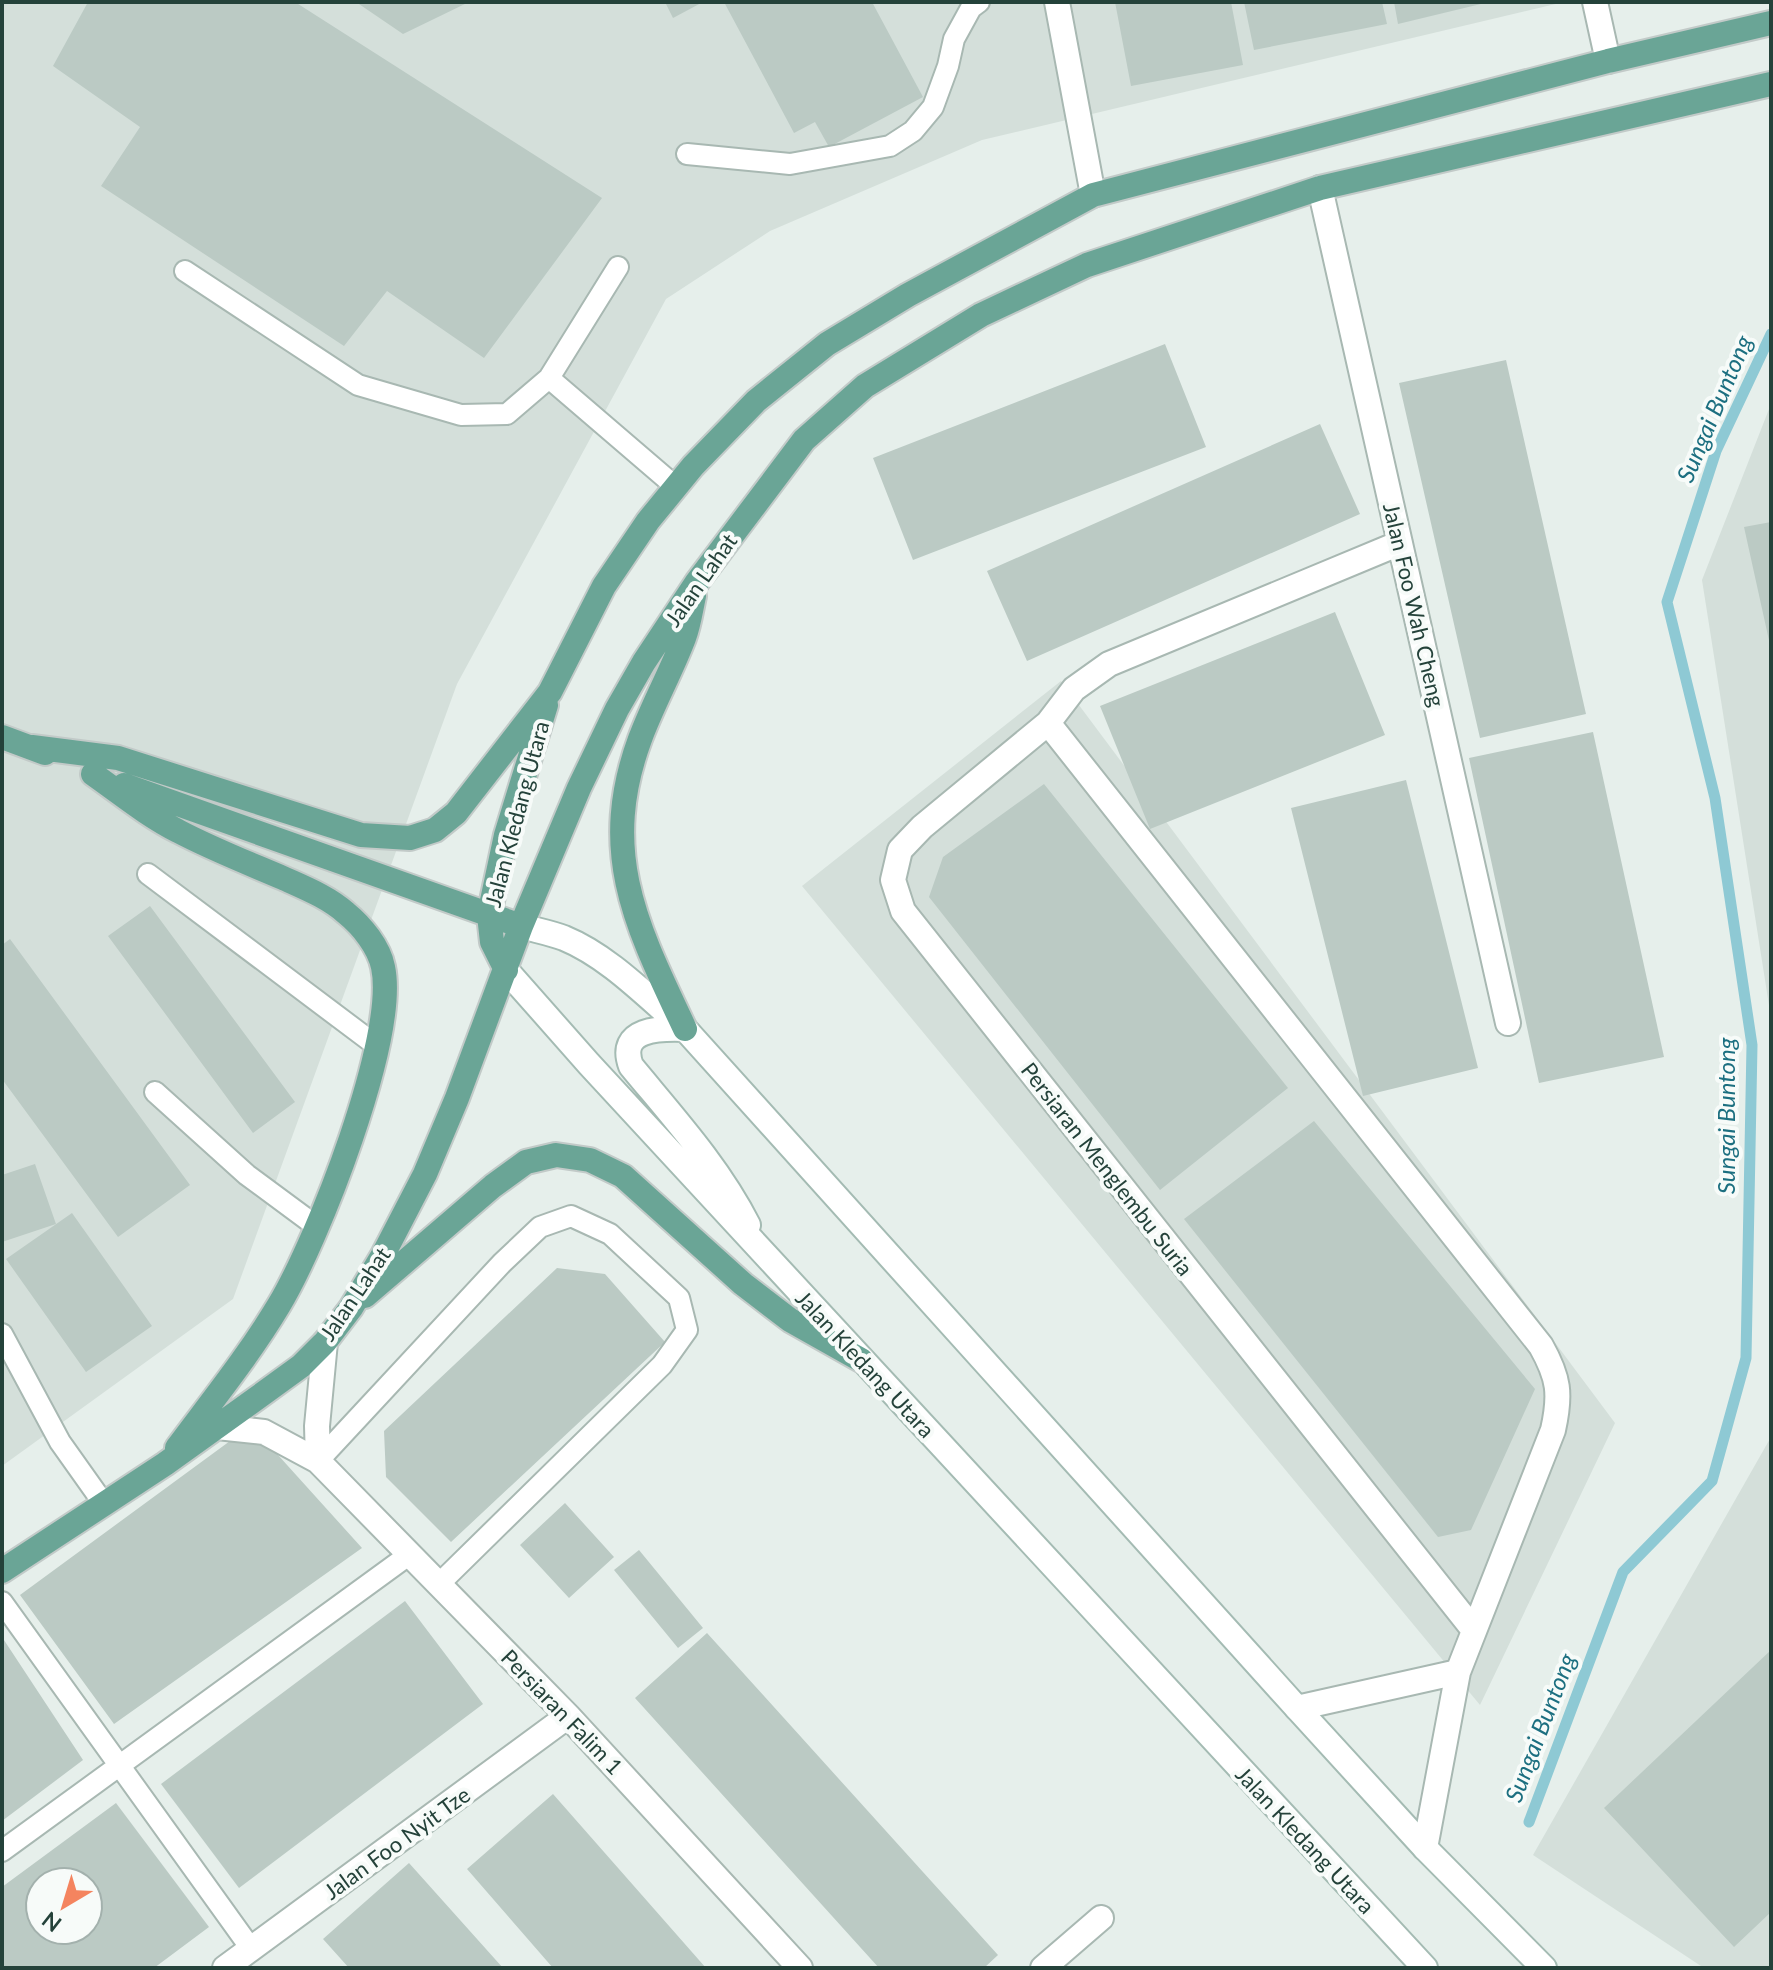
<svg xmlns="http://www.w3.org/2000/svg" width="1773" height="1970" viewBox="0 0 1773 1970" font-family="Lato,sans-serif">
	<rect width="100%" height="100%" fill="#e6efeb"/>
	<path fill="#d4dfda" d="M2,2H1564L982,140L770,231L666,299L457,684L233,1299L2,1466Z
		M1771,404V1018L1702,580Z
		M1061,681L1615,1423L1480,1705L802,886Z
		M1771,1437V1968H1704L1533,1855Z"/>
	<g fill="none" stroke-linecap="round" stroke-linejoin="round">
		<path stroke="#8ec9d4" stroke-width="11" d="M1529,1822L1623,1572L1712,1481L1746,1358L1752,1045L1715,798L1667,602L1716,451L1771,334"/>
	</g>
	<path fill="#bbcac4" fill-rule="evenodd" d="M88,2H295L602,198L484,358L387,291L344,346L101,186L140,127L53,66Z
		M356,2H469L403,34Z
		M665,2H703L673,18Z
		M724,2H872L923,97L829,147L815,122L794,133Z
		M1115,2H1231L1243,65L1131,86Z
		M1244,2H1382L1387,24L1254,50Z
		M1394,2H1485V3L1398,24Z
		M1165,344L1206,447L913,560L873,458Z
		M1506,360L1586,714L1480,738L1399,383Z
		M1320,424L1360,514L1027,661L987,571Z
		M1771,522V645H1770L1744,527Z
		M1335,612L1385,735L1150,829L1100,706Z
		M1593,732L1664,1057L1539,1083L1469,758Z
		M1406,780L1478,1068L1363,1096L1291,808Z
		M1044,784L1288,1088L1160,1190L929,897L943,857Z
		M150,906L295,1102L253,1133L108,936Z
		M10,939L190,1185L118,1237L2,1079V945Z
		M1314,1121L1535,1389L1471,1530L1438,1537L1184,1219Z
		M35,1164L56,1224L2,1242V1175Z
		M72,1213L152,1326L86,1372L6,1259Z
		M557,1268L605,1274L665,1342L451,1542L386,1477L384,1431Z
		M230,1441L269,1445L362,1548L114,1724L20,1595Z
		M565,1503L614,1557L569,1598L520,1545Z
		M639,1550L703,1628L678,1648L614,1570Z
		M405,1601L483,1704L239,1888L161,1784Z
		M707,1633L998,1955L984,1968H879L635,1698Z
		M2,1637L83,1760L2,1821Z
		M1771,1650V1912L1734,1947L1604,1808Z
		M553,1794L706,1968H553L467,1869Z
		M116,1803L209,1927L154,1968H2V1887ZM40,1882H88V1930H40Z
		M409,1863L503,1968H349L323,1939Z"/>
	<g fill="none" stroke-linecap="round" stroke-linejoin="round">
		<defs>
			<path id="lane" d="M687,154L790,164L890,146L913,131L933,107L948,66L954,39L971,8L979,2
				M185,271L358,385L461,415L507,414L549,378L618,267
				M549,378L676,487
				M148,874L377,1046
				M155,1092L247,1175L316,1226
				M2,1334L60,1442L104,1504
				M318,1461L502,1263L540,1227L571,1216L610,1234L679,1298L687,1330L662,1365L439,1584
				M2,1602L252,1950
				M2,1851L410,1554"/>
			<path id="street" d="M1057,2L1093,195
				M1595,2L1608,61
				M1320,188L1508,1023
				M1400,543L1109,664L1074,689L1048,723L922,827L900,850L893,880L903,911L1473,1629
				M1048,723L1541,1346C1559,1378 1561,1394 1553,1430L1458,1672L1425,1848
				M217,1427L264,1432L318,1461L568,1716L800,1968
				M318,1461L317,1426L325,1342
				M1297,1708L1458,1672
				M225,1968L568,1716
				M1043,1968L1101,1918"/>
			<path id="secondary" d="M521,926C535,930 551,933 564,938C610,957 648,998 685,1029L1297,1708L1425,1848L1544,1968
				M506,970L589,1064L1425,1968
				M685,1029C661,1028 617,1028 631,1066C673,1117 718,1166 748,1225"/>
			<path id="primary" d="M2,737L45,753
				M32,747L118,758L361,835L410,838L435,830L456,813L550,692L604,586L648,521L693,466L756,401L827,344L908,295L1093,195L1608,61L1771,23
				M93,774C120,793 148,816 178,831C212,849 248,863 283,878C305,888 328,897 346,913C362,926 379,947 383,967C398,1037 317,1242 279,1305C249,1355 212,1401 177,1448
				M124,785L521,926
				M506,970L492,942L489,915L506,835L546,705
				M685,1029C637,927 598,853 640,739C653,704 671,672 684,638C689,625 691,610 694,596
				M365,1296L493,1186L526,1162L556,1155L590,1160L623,1176L743,1284L790,1320L861,1360
				M2,1571L165,1464L257,1398L301,1366L325,1342L351,1308L383,1255L425,1174L457,1098L521,926L579,788L617,709L644,662L697,582L804,440L865,386L981,315L1087,265L1320,188L1771,84"/>
		</defs>
		<use href="#lane" stroke="#a8b8b2" stroke-width="24"/>
		<use href="#street" stroke="#a8b8b2" stroke-width="28"/>
		<use href="#secondary" stroke="#a4bbb3" stroke-width="28"/>
		<use href="#primary" stroke="#c2cac8" stroke-width="28"/>
		<use href="#lane" stroke="#fff" stroke-width="20"/>
		<use href="#street" stroke="#fff" stroke-width="24"/>
		<use href="#secondary" stroke="#fff" stroke-width="24"/>
		<use href="#primary" stroke="#6aa596" stroke-width="24"/>
	</g>
	<g text-anchor="middle" stroke-width="8" stroke-linejoin="round" paint-order="stroke">
		<g font-size="22" fill="#24423a" stroke="#f7fbf9">
			<text transform="translate(701 580) rotate(-55)" y="8">Jalan Lahat</text>
			<text transform="translate(1414 605) rotate(77)" y="8">Jalan Foo Wah Cheng</text>
			<text transform="translate(517 814) rotate(-75)" y="8">Jalan Kledang Utara</text>
			<text transform="translate(1107 1169) rotate(52)" y="8">Persiaran Menglembu Suria</text>
			<text transform="translate(355 1294) rotate(-56)" y="8">Jalan Lahat</text>
			<text transform="translate(865 1364) rotate(47)" y="8">Jalan Kledang Utara</text>
			<text transform="translate(562 1712) rotate(46)" y="8">Persiaran Falim 1</text>
			<text transform="translate(1305 1840) rotate(47)" y="8">Jalan Kledang Utara</text>
			<text transform="translate(397 1843) rotate(-36)" y="8">Jalan Foo Nyit Tze</text>
		</g>
		<g font-size="24" font-style="italic" fill="#1c6f80" stroke="#f7fbf9">
			<text transform="translate(1715 409) rotate(-67)" y="8">Sungai Buntong</text>
			<text transform="translate(1727 1116) rotate(-90)" y="8">Sungai Buntong</text>
			<text transform="translate(1541 1728) rotate(-69)" y="8">Sungai Buntong</text>
		</g>
	</g>
	<rect width="1773" height="1970" fill="none" stroke="#24423a" stroke-width="8"/>
	<g transform="translate(64 1906) rotate(218)"><circle r="38" fill="#f7fbf9" stroke="#a3b1ad" stroke-width="2"/>
	<path d="M0-6L14 30L0 20L-14 30Z" fill="#f4845f"/>
	<text y="-12" font-size="22" font-weight="bold" text-anchor="middle" fill="#24423a">N</text>
	</g>
</svg>
